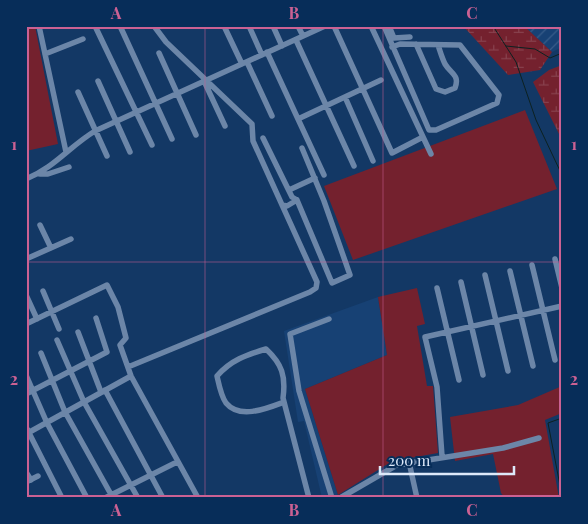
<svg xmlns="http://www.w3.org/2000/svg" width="588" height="524" viewBox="0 0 588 524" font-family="'Playfair Display',serif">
	<defs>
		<pattern id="industrial-furrows" width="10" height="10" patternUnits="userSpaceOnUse" patternTransform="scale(1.25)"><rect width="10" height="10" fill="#174174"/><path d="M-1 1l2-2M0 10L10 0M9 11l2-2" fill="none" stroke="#385c89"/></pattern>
		<pattern id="wetland-marsh" width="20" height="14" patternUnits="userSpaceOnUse" patternTransform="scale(1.25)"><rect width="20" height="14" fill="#74212e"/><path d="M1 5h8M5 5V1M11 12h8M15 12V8" fill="none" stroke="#87414d"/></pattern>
	</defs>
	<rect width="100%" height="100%" fill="#133865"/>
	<path fill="#174174" d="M378,297L387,355L305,389L338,495L334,498H322L304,421L298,422L284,331Z"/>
	<path fill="url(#industrial-furrows)" d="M524,26H562V47L552,52Z"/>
	<path fill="#74212e" d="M26,26H35L58,144L26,151Z
		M525,110L557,189L353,260L324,186Z
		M417,288L425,324L417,326L427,386H433L438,453L399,460L386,465L338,495L305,389L387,355L378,297Z
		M562,386V413L545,420L559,498H505L501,493L493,454L455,461L450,417L518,405Z"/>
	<path fill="url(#wetland-marsh)" d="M463,26H524L552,52L540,70L508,75Z
		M562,65V140L533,82L549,70Z"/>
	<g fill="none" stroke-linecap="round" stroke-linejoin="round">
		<path stroke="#0c2121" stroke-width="1" d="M493,26L516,62L536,120L562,175
			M506,46L535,49L550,58L562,53
			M562,418L548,423L562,496"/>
		<path stroke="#6c86a8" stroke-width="5.5" d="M39,26L66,152
			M95,26L152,145
			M120,26L172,139
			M224,26L242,64
			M249,26L262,55
			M273,26L282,46
			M298,26L303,36
			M334,26L392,153L421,138
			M371,26L431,154
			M384,26L429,130H436L497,103L499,95L460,45L400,44L392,47
			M389,26L394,38L410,37
			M296,40L354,166
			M416,44L436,89L445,92L455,88C460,75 451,74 445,64C442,58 440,51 438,45
			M267,52L298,119
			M159,53L196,135
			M45,54L83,39
			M247,62L272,116
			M98,81L130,152
			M204,81L225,126
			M78,92L107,156
			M345,97L373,161
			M263,138L292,197L297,200L332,283L350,275L324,201L302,148
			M40,174H48L69,167
			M324,175L298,119L381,80
			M26,179C54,168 70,146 95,131L325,26
			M289,190L315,178
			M282,205L287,206L297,200
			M40,225L51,248
			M26,259L71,239
			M555,259L562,288
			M532,265L555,360
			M510,271L533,366
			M485,275L508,371
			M461,282L483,375
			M437,288L459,380
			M43,291L59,329
			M26,295L37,319
			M329,319L290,334L299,391L332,498
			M26,324L107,285L118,307L126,338L120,345L131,376L197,496
			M78,332L101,392
			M57,340L84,402L138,498
			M41,353L65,412L113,498
			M128,367L310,292L316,288L317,282L253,141L252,124L166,42L154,26
			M26,375L47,423L87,498
			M105,390L163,498
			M26,394L107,352L96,318
			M284,402C268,408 240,420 226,403C221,396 219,385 217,376C231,360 246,355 266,349C282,364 286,376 283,398L309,498
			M26,427L62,498
			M26,434L131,376
			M442,456L437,387L425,337L562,306
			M409,462L417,498
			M26,472L31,480
			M26,482L38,476
			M105,498L177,462
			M340,498L397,465L503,448L539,438"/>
	</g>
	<path fill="none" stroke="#cb6193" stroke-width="1" stroke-opacity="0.55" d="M205,26V498M383,26V498M26,262H562"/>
	<rect width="588" height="524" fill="none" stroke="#072d59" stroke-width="55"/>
	<path d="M380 466v8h134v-8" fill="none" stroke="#dde9fa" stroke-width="2.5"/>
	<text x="388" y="466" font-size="15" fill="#dde9fa" stroke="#072d59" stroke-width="4" paint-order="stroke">200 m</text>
	<rect x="28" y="28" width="532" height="468" fill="none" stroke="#cb6193" stroke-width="2"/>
	<g font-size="16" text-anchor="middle" font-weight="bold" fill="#cb6193">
		<text x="116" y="19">A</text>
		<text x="294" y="19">B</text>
		<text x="472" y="19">C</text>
		<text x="14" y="150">1</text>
		<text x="574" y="150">1</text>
		<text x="14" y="385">2</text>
		<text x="574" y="385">2</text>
		<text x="116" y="516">A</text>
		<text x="294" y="516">B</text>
		<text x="472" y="516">C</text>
	</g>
</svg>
